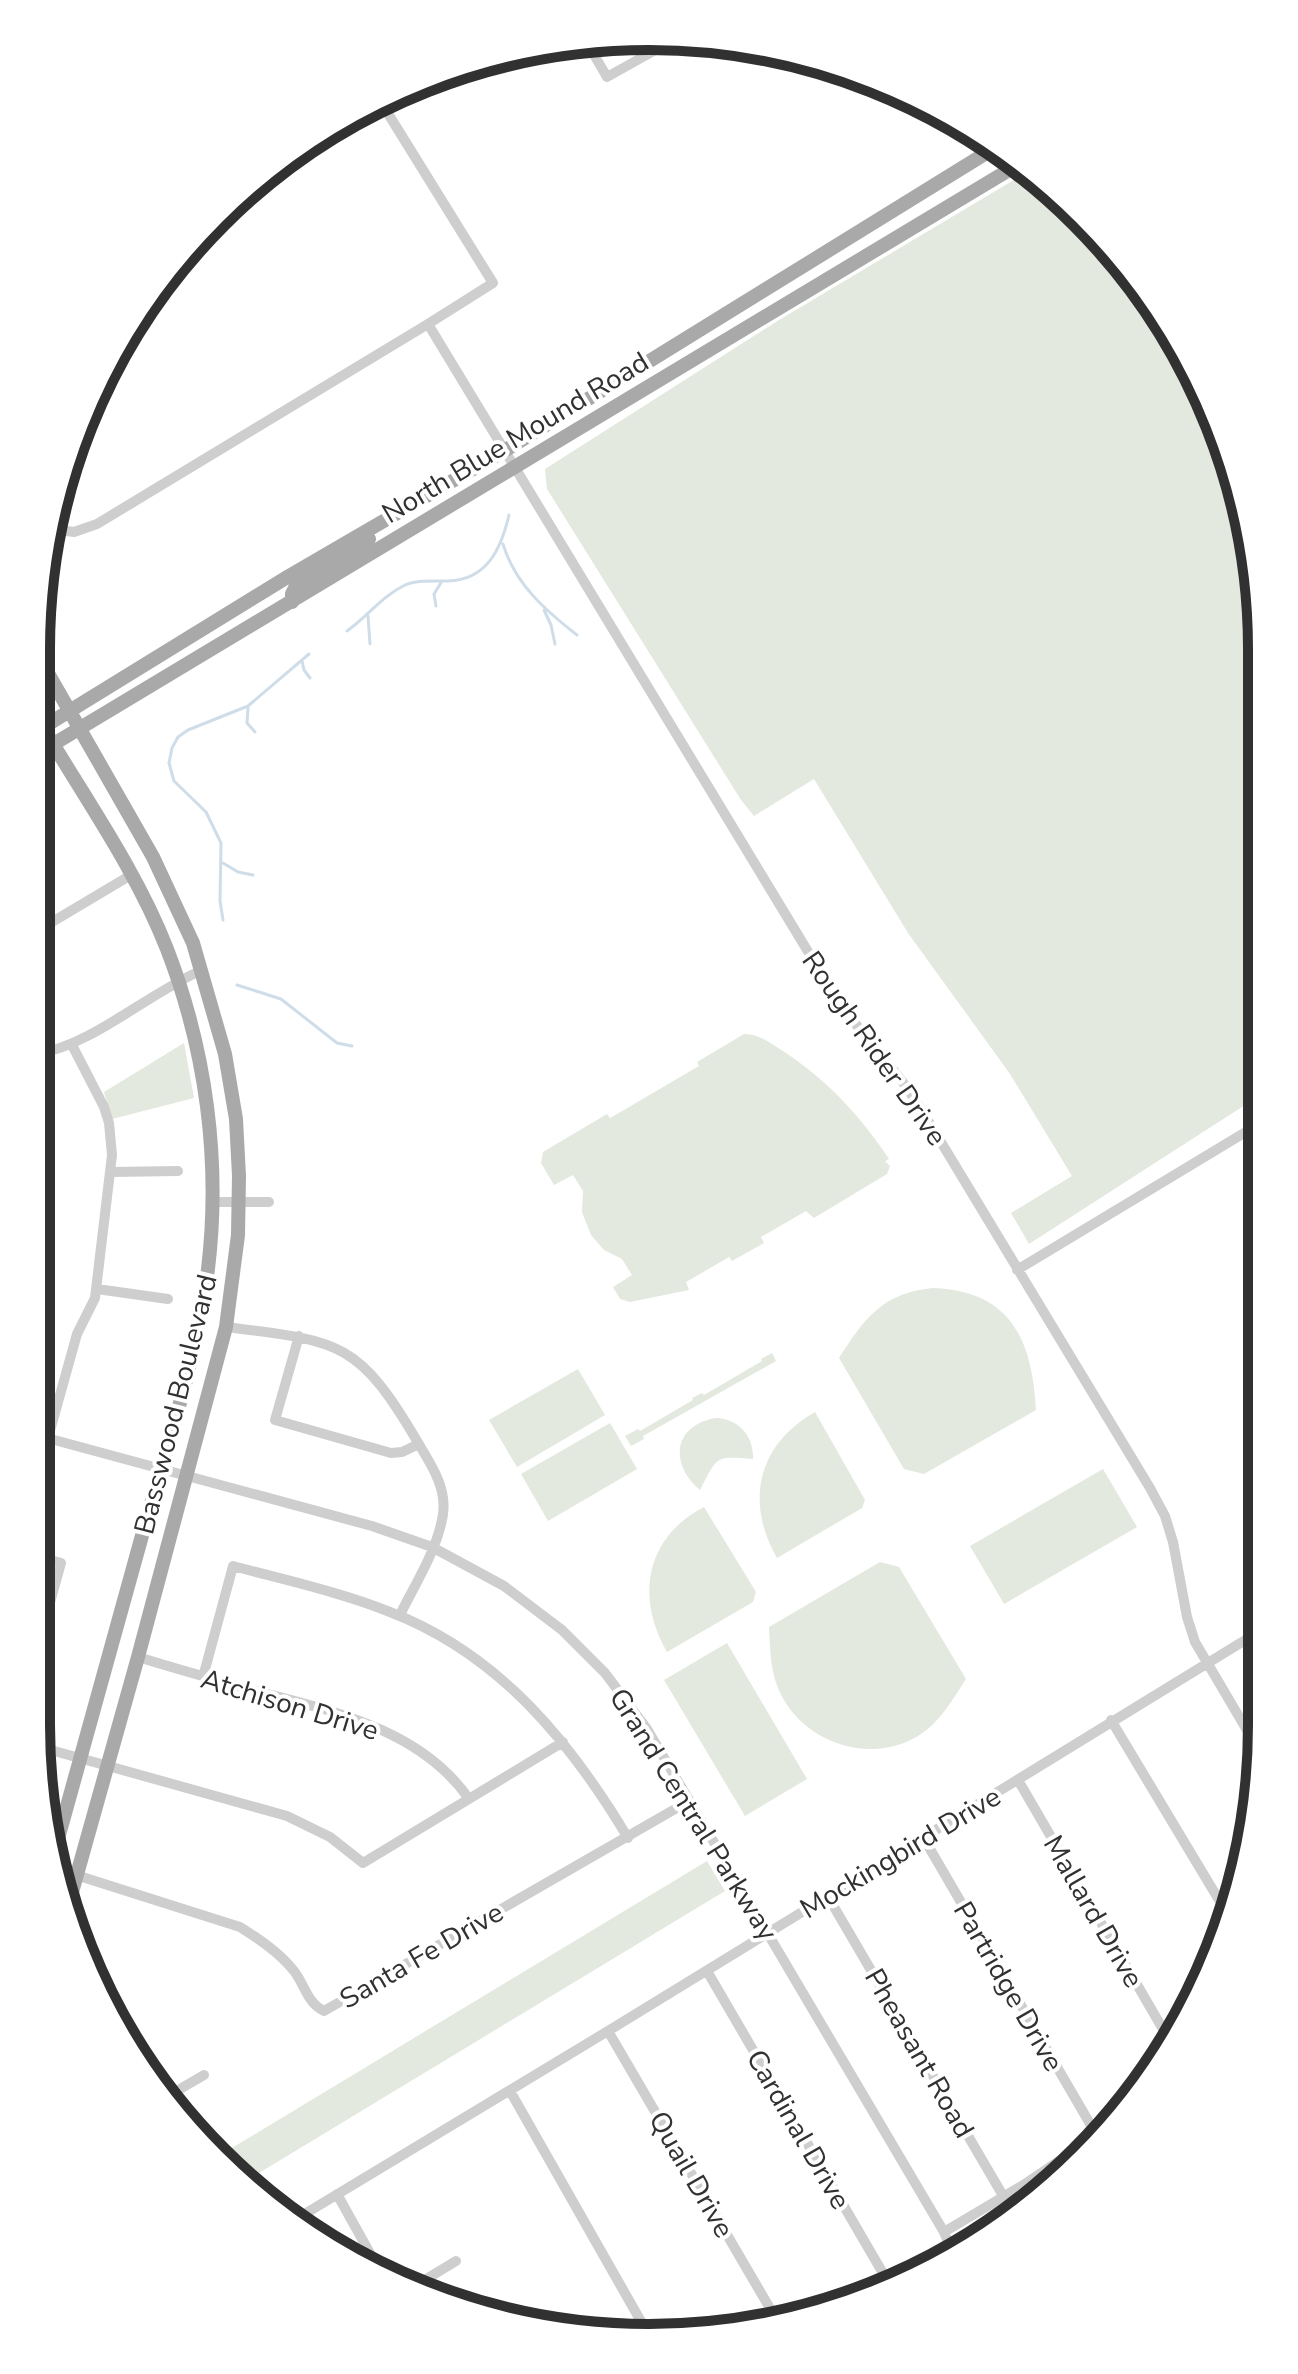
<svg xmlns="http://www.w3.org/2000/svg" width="1298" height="2374" viewBox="0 0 1298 2374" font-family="'Nunito Sans',sans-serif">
	<rect width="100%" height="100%" fill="#fff"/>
	<path fill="#e3e9de" d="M1029,171L1054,188L1158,308L1229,452L1257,569L1259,1096L1029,1244L1011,1213L1072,1176L1010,1074L908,933L814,779L754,816L741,800L547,489L545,469L779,320Z
		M744,1034C758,1033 772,1044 783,1051C827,1080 860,1115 889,1159L885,1161L890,1166L887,1174L814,1218L806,1211L761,1237L764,1243L732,1261L729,1257L686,1282L689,1290L630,1302L620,1299L613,1287L632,1275L622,1259L604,1250L591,1235L582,1212L583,1191L573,1175L554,1185L541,1163L543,1152L607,1114L610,1118L612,1117L699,1066L697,1062Z
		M184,1043L194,1098L112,1119L104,1092Z
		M933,1288C1012,1291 1032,1341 1036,1410L924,1474L904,1469L839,1358C865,1318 882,1293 933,1288Z
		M772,1353L776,1361L643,1436L644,1439L631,1446L625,1436L638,1429L640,1431L693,1400L692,1398L702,1393L704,1395L762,1361L761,1359Z
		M578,1369L605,1415L517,1467L489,1420Z
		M815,1412L865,1500L862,1508L777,1558C745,1502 757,1445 815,1412Z
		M716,1418C739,1419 754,1436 753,1459C714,1456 718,1456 700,1490C669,1464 673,1425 716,1418Z
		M610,1423L637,1469L548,1521L521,1474Z
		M1103,1469L1137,1527L1004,1604L970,1546Z
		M704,1507L756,1592L753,1602L667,1652C635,1597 646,1537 704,1507Z
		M880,1562L899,1567L966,1679C955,1696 944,1715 929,1728C879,1770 801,1745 778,1688C770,1668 770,1647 769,1627Z
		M727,1643L807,1779L745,1816L664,1680Z
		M707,1861L725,1891L249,2179L222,2154Z"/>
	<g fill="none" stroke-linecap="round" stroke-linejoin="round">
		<path stroke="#cfdde9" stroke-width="3" d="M1035,176H1036
			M503,544C515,584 545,610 577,635
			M436,606L434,594L442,581
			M544,610L551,625L555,644
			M368,616L370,644
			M347,631C367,617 382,596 405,585C418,580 433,581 448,581C487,580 501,549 509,515
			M302,661L304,670L310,678
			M248,708L247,723L255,732
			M223,863L238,872L253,875
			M223,920L220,901L221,843L206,812L174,781L169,763L172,748L178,737L188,730L248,706L309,654
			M237,985L281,999L337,1043L352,1046"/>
		<path stroke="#cecece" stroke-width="10" d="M586,41L607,77L675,39
			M379,99L493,283L428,324
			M51,529L74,532L97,524L428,324L841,1006L902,1081L921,1109L1150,1488L1165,1516L1173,1542L1187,1617L1195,1642L1261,1754
			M37,931L131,875
			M37,1054C94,1044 147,994 202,970
			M111,1172L178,1171
			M212,1202H269
			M1017,1270L1259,1124
			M97,1289L168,1299
			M226,1327C338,1341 358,1340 417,1441C430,1463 447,1487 443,1514C438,1549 415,1584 400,1615
			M299,1336L275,1420L391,1453L402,1452L419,1444
			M36,1435L372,1526L432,1547L504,1586L562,1630L605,1673L647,1729L944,2232L951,2249
			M48,1438L77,1334L95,1298L112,1155L109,1123L104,1107L72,1045
			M36,1653L61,1563L36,1556
			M138,1657C177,1669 216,1680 256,1691C332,1711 421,1729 469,1799
			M203,1677L233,1566C285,1580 340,1592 390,1612C499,1654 570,1741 628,1838
			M1111,1720L1228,1915
			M40,1747L287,1816L330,1837L363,1863L563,1742
			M1018,1780L1171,2043
			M923,1837L1096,2134
			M76,1875L240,1927C259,1939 280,1953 294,1971C305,1985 307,2003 324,2011L689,1801
			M827,1895L1012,2211
			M707,1971L891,2287
			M608,2031L775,2317
			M510,2091L647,2332
			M163,2099L204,2075
			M337,2194L377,2266
			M293,2221L608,2031L1260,1631
			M944,2232L1025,2184L1093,2138
			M418,2284L456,2261"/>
		<path stroke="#a9a9a9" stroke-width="14" d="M292,602V594L297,584L369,539
			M37,654L153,857L193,943L225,1054L236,1119L239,1176L238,1235L226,1327L138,1657L67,1910
			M37,717C81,793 135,867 167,949C206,1050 221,1161 208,1269C197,1358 167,1446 143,1532C114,1637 85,1741 56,1846
			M37,731L289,576L504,451L996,147
			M37,754L1019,164"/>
	</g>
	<g text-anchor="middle" stroke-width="8" stroke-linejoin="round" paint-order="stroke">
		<g font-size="28" fill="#313131" stroke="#fff">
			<text transform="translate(515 437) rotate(-31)" y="10">North Blue Mound Road</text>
			<text transform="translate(875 1048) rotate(55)" y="10">Rough Rider Drive</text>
			<text transform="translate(175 1404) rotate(-76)" y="10">Basswood Boulevard</text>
			<text transform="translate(290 1704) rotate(17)" y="10">Atchison Drive</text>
			<text transform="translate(694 1814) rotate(58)" y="10">Grand Central Parkway</text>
			<text transform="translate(900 1852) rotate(-31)" y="10">Mockingbird Drive</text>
			<text transform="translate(1094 1911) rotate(60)" y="10">Mallard Drive</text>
			<text transform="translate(421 1955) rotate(-30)" y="10">Santa Fe Drive</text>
			<text transform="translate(1009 1986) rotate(60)" y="10">Partridge Drive</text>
			<text transform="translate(920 2053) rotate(60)" y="10">Pheasant Road</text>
			<text transform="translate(799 2129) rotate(60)" y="10">Cardinal Drive</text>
			<text transform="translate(692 2174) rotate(60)" y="10">Quail Drive</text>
		</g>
	</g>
	<path d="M0 0H1298V2374H0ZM649 50H649A599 599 0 0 1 1248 649V1725A599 599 0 0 1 649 2324H649A599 599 0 0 1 50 1725V649A599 599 0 0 1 649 50Z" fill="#fff" fill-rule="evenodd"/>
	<path fill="none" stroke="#313131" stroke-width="10" d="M649 50H649A599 599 0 0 1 1248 649V1725A599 599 0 0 1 649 2324H649A599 599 0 0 1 50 1725V649A599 599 0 0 1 649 50Z"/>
</svg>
